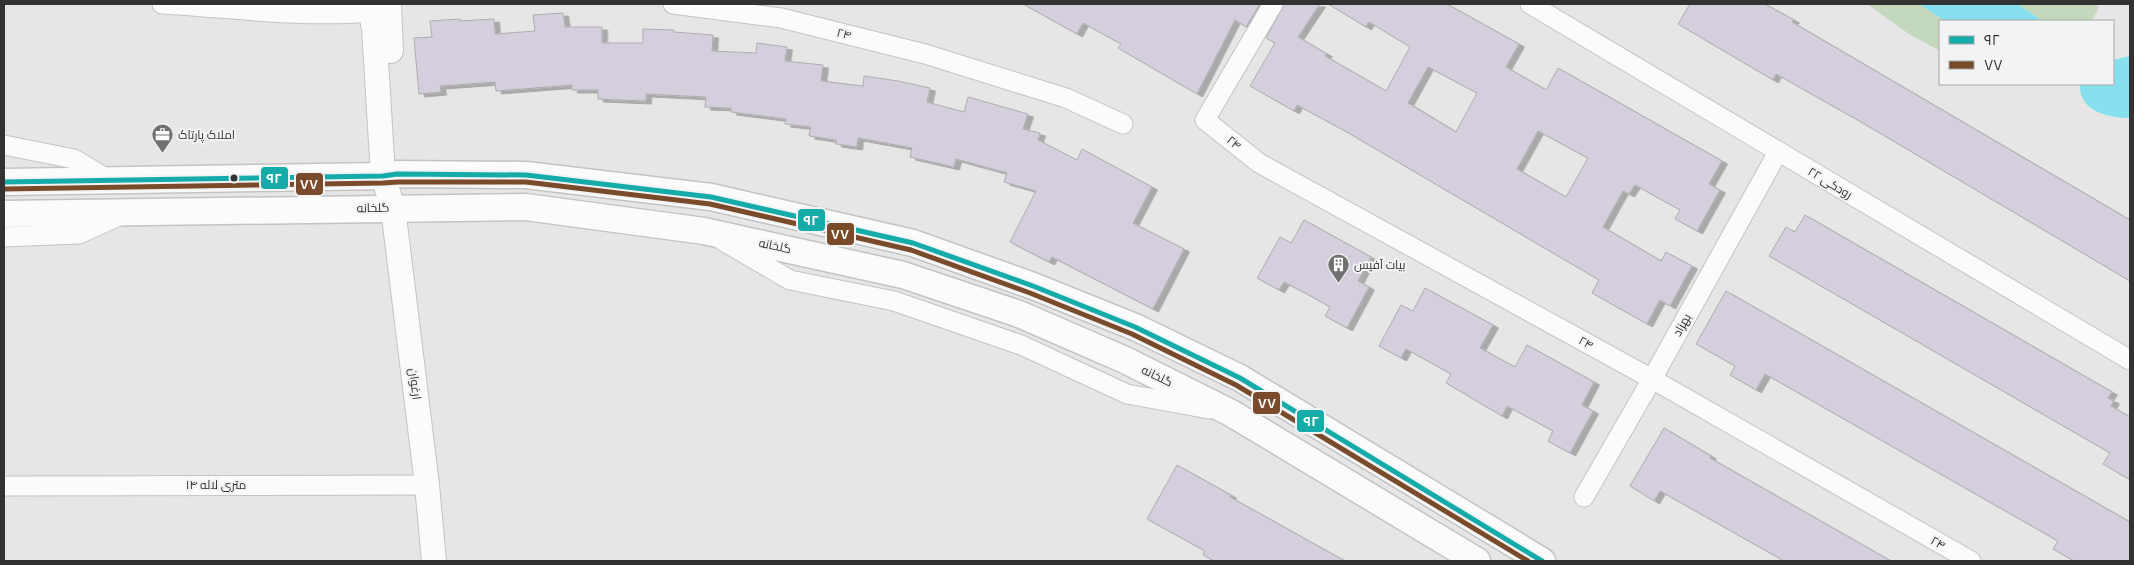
<svg xmlns="http://www.w3.org/2000/svg" width="2134" height="565" viewBox="0 0 2134 565" font-family="Signika,Cairo,sans-serif">
	<defs>
		<filter id="shadow"><feDropShadow dx="5.5" dy="3" stdDeviation="0" flood-color="#0004"/></filter>
	</defs>
	<rect width="100%" height="100%" fill="#e6e6e7"/>
	<path fill="#c4d8bd" d="M1867,4H2094L2099,7L2092,21H1940V51L1909,34Z"/>
	<path fill="#87e0ee" d="M1919,4H2018L2042,21H1945Z
		M2130,56V118C2109,118 2078,111 2080,84H2113V60Z"/>
	<path fill="#d5cedd" stroke="#adadae" fill-rule="evenodd" filter="url(#shadow)" d="M1023,4H1260L1246,27L1235,20L1197,94L1118,48L1121,44L1083,23L1077,34Z
		M1284,4H1320L1298,37L1327,54L1325,56L1386,91L1410,47L1369,22L1366,27L1328,4H1447L1519,44L1506,67L1546,90L1558,68L1722,161L1709,184L1720,190L1697,231L1675,219L1680,210L1635,185L1629,194L1623,191L1603,227L1661,261L1666,252L1692,266L1670,306L1660,300L1647,324L1592,293L1599,280L1345,131L1297,105L1294,111L1250,86L1275,43L1266,38ZM1428,67L1477,93L1456,132L1408,103ZM1538,131L1588,158L1566,197L1517,169Z
		M1690,4H1765L1794,20L1792,22L2130,220V281L1861,122L1776,74L1773,80L1678,24Z
		M563,13L565,27H602V43H643V29L674,30V32L713,35L712,51L756,53L757,43L787,47L785,61L823,65L821,81L863,86L864,76L898,81L930,88L927,102L964,112L968,97L1028,114L1023,129L1040,133L1038,140L1077,160L1082,149L1152,187L1133,223L1184,249L1153,309L1052,257L1049,262L1010,242L1036,191L1004,182L1007,173L956,159L954,167L910,157L912,148L858,138L857,147L836,144V140L809,136L811,127L785,124L786,119L731,112V108L705,107L706,97L646,94V101L598,99V90H572V85L496,91L495,82L440,86L441,92L419,94L414,38L432,37L430,21L460,19V21L494,19L495,34L535,31L533,15Z
		M1805,215L2112,392L2108,398L2114,401L2111,406L2130,417V480L2103,464L2110,453L1769,256L1786,227L1795,232Z
		M1304,220L1371,257L1358,281L1369,287L1347,328L1325,316L1330,307L1307,294L1284,282L1279,290L1257,278L1280,237L1291,243Z
		M1425,288L1493,325L1480,348L1515,367L1527,345L1594,382L1582,405L1593,411L1570,453L1548,441L1553,431L1507,406L1502,416L1446,383L1451,374L1406,349L1401,358L1379,346L1401,305L1413,311Z
		M1726,291L2130,522V561H2074L2053,549L2058,541L1765,374L1756,390L1730,375L1735,366L1696,344Z
		M1664,428L1711,456L1710,458L1891,561H1784L1660,491L1654,501L1630,486Z
		M1177,465L1231,495L1230,497L1345,561H1214L1203,555L1205,551L1147,519Z"/>
	<g fill="none" stroke-linecap="round" stroke-linejoin="round">
		<defs>
			<path id="minor" d="M162,4C231,8 302,18 370,12
				M673,4L781,18L925,54L1066,98L1123,124
				M1273,4L1205,120L1259,163L1652,379L1971,561
				M1530,4L2130,360
				M4,145L74,159L109,180
				M4,237L79,234L121,215
				M723,241L790,280L894,301L1021,345L1127,394L1209,409
				M4,486L427,485
				M1584,497L1652,379L1778,152"/>
			<path id="tertiary" d="M369,4L374,28L383,176L393,208L427,485L434,561
				M389,4L391,51"/>
			<path id="secondary" d="M4,182L383,176L397,174L526,175L711,197L913,243L1033,286L1135,327L1240,378L1542,561
				M4,214L526,207L704,231L903,275L1019,314L1125,360L1231,413L1477,561"/>
		</defs>
		<use href="#minor" stroke="#c3c3c4" stroke-width="21"/>
		<use href="#tertiary" stroke="#c3c3c4" stroke-width="26"/>
		<use href="#secondary" stroke="#c3c3c4" stroke-width="29"/>
		<use href="#minor" stroke="#fbfbfb" stroke-width="19"/>
		<use href="#tertiary" stroke="#fbfbfb" stroke-width="24"/>
		<use href="#secondary" stroke="#fbfbfb" stroke-width="26"/>
		<defs>
			<path id="bus-1" d="M4,182L383,176L397,174L526,175L711,197L913,243L1033,286L1135,327L1240,378L1542,561"/>
			<path id="bus-2" d="M4,189L383,183L398,182H526L710,204L911,250L1030,293L1132,334L1236,385L1528,561"/>
		</defs>
		<use href="#bus-1" stroke="#f2f3f5" stroke-width="9"/>
		<use href="#bus-2" stroke="#f2f3f5" stroke-width="9"/>
		<use href="#bus-1" stroke="#14aba9" stroke-width="5"/>
		<use href="#bus-2" stroke="#7a4b2a" stroke-width="5"/>
	</g>
	<defs>
		<symbol id="office-pin" viewBox="-11 -11 22 30"><path d="M0 17L-7.5 6A9.5 9.5 0 1 1 7.5 6Z" fill="#717172" stroke="#f2f3f5"/><path d="M-6-3h4V-5.5h4V-3h4V5H-6ZM-1-4.5V-3h2v-1.5ZM-6 0V1H6V0Z" fill="#fff"/></symbol>
		<symbol id="building-pin" viewBox="-11 -11 22 30"><path d="M0 17L-7.5 6A9.5 9.5 0 1 1 7.5 6Z" fill="#717172" stroke="#f2f3f5"/><path d="M-4-6H4V6H1V3H-1V6H-4ZM-2.5-4.3h1.7v1.8h-1.7ZM.8-4.3h1.7v1.8H.8ZM-2.5-1h1.7V.8h-1.7ZM.8-1h1.7V.8H.8Z" fill="#fff"/></symbol>
	</defs>
	<g fill-rule="evenodd">
		<use href="#office-pin" x="150" y="122" width="25" height="34"/>
		<use href="#building-pin" x="1326" y="252" width="25" height="34"/>
	</g>
	<circle fill="#323233" stroke="#f2f3f5" stroke-width="2" cx="234" cy="178" r="4.5"/>
	<g text-anchor="middle" stroke-width="4" stroke-linejoin="round" paint-order="stroke">
		<g font-size="12" fill="#323233" stroke="#f2f3f5">
			<text transform="translate(844 34) rotate(14)" y="4">۲۴</text>
			<text transform="translate(1234 143) rotate(39)" y="4">۲۴</text>
			<text transform="translate(1830 183) rotate(31)" y="4">رودکی ۲۲</text>
			<text transform="translate(373 208) rotate(-1)" y="4">گلخانه</text>
			<text transform="translate(775 246) rotate(12)" y="4">گلخانه</text>
			<text transform="translate(1682 325) rotate(-61)" y="4">بهزاد</text>
			<text transform="translate(1586 343) rotate(29)" y="4">۲۴</text>
			<text transform="translate(1157 376) rotate(26)" y="4">گلخانه</text>
			<text transform="translate(415 384) rotate(83)" y="4">ارغوان</text>
			<text x="216" y="489">۱۴ متری لاله</text>
			<text transform="translate(1938 543) rotate(30)" y="4">۲۴</text>
		</g>
		<g font-size="12" fill="#323233" stroke="#f2f3f5" text-anchor="start">
			<text x="178" y="139">املاک پارتاک</text>
			<text x="1354" y="269">بیات آفیس</text>
		</g>
	</g>
	<g stroke="#f2f3f5" stroke-width="2">
		<rect x="260" y="166" width="29" height="24" rx="5" fill="#14aba9"/>
		<rect x="295" y="172" width="29" height="24" rx="5" fill="#7a4b2a"/>
		<rect x="797" y="208" width="29" height="24" rx="5" fill="#14aba9"/>
		<rect x="826" y="222" width="29" height="24" rx="5" fill="#7a4b2a"/>
		<rect x="1252" y="391" width="29" height="24" rx="5" fill="#7a4b2a"/>
		<rect x="1296" y="409" width="29" height="24" rx="5" fill="#14aba9"/>
	</g>
	<g font-size="14" text-anchor="middle" font-weight="bold" fill="#fff">
		<text x="274" y="183">۹۲</text>
		<text x="309" y="189">۷۷</text>
		<text x="811" y="225">۹۲</text>
		<text x="840" y="239">۷۷</text>
		<text x="1267" y="408">۷۷</text>
		<text x="1311" y="426">۹۲</text>
	</g>
	<rect width="2134" height="565" fill="none" stroke="#323233" stroke-width="10"/>
	<rect x="1939" y="20" width="175" height="65" fill="#f2f3f5" stroke="#a5a6a7"/>
	<rect x="1949" y="36" width="25" height="8" fill="#14aba9" stroke="#a5a6a7"/>
	<text x="1984" y="45" font-size="15" fill="#323233">۹۲</text>
	<rect x="1949" y="61" width="25" height="8" fill="#7a4b2a" stroke="#a5a6a7"/>
	<text x="1984" y="70" font-size="15" fill="#323233">۷۷</text>
</svg>
